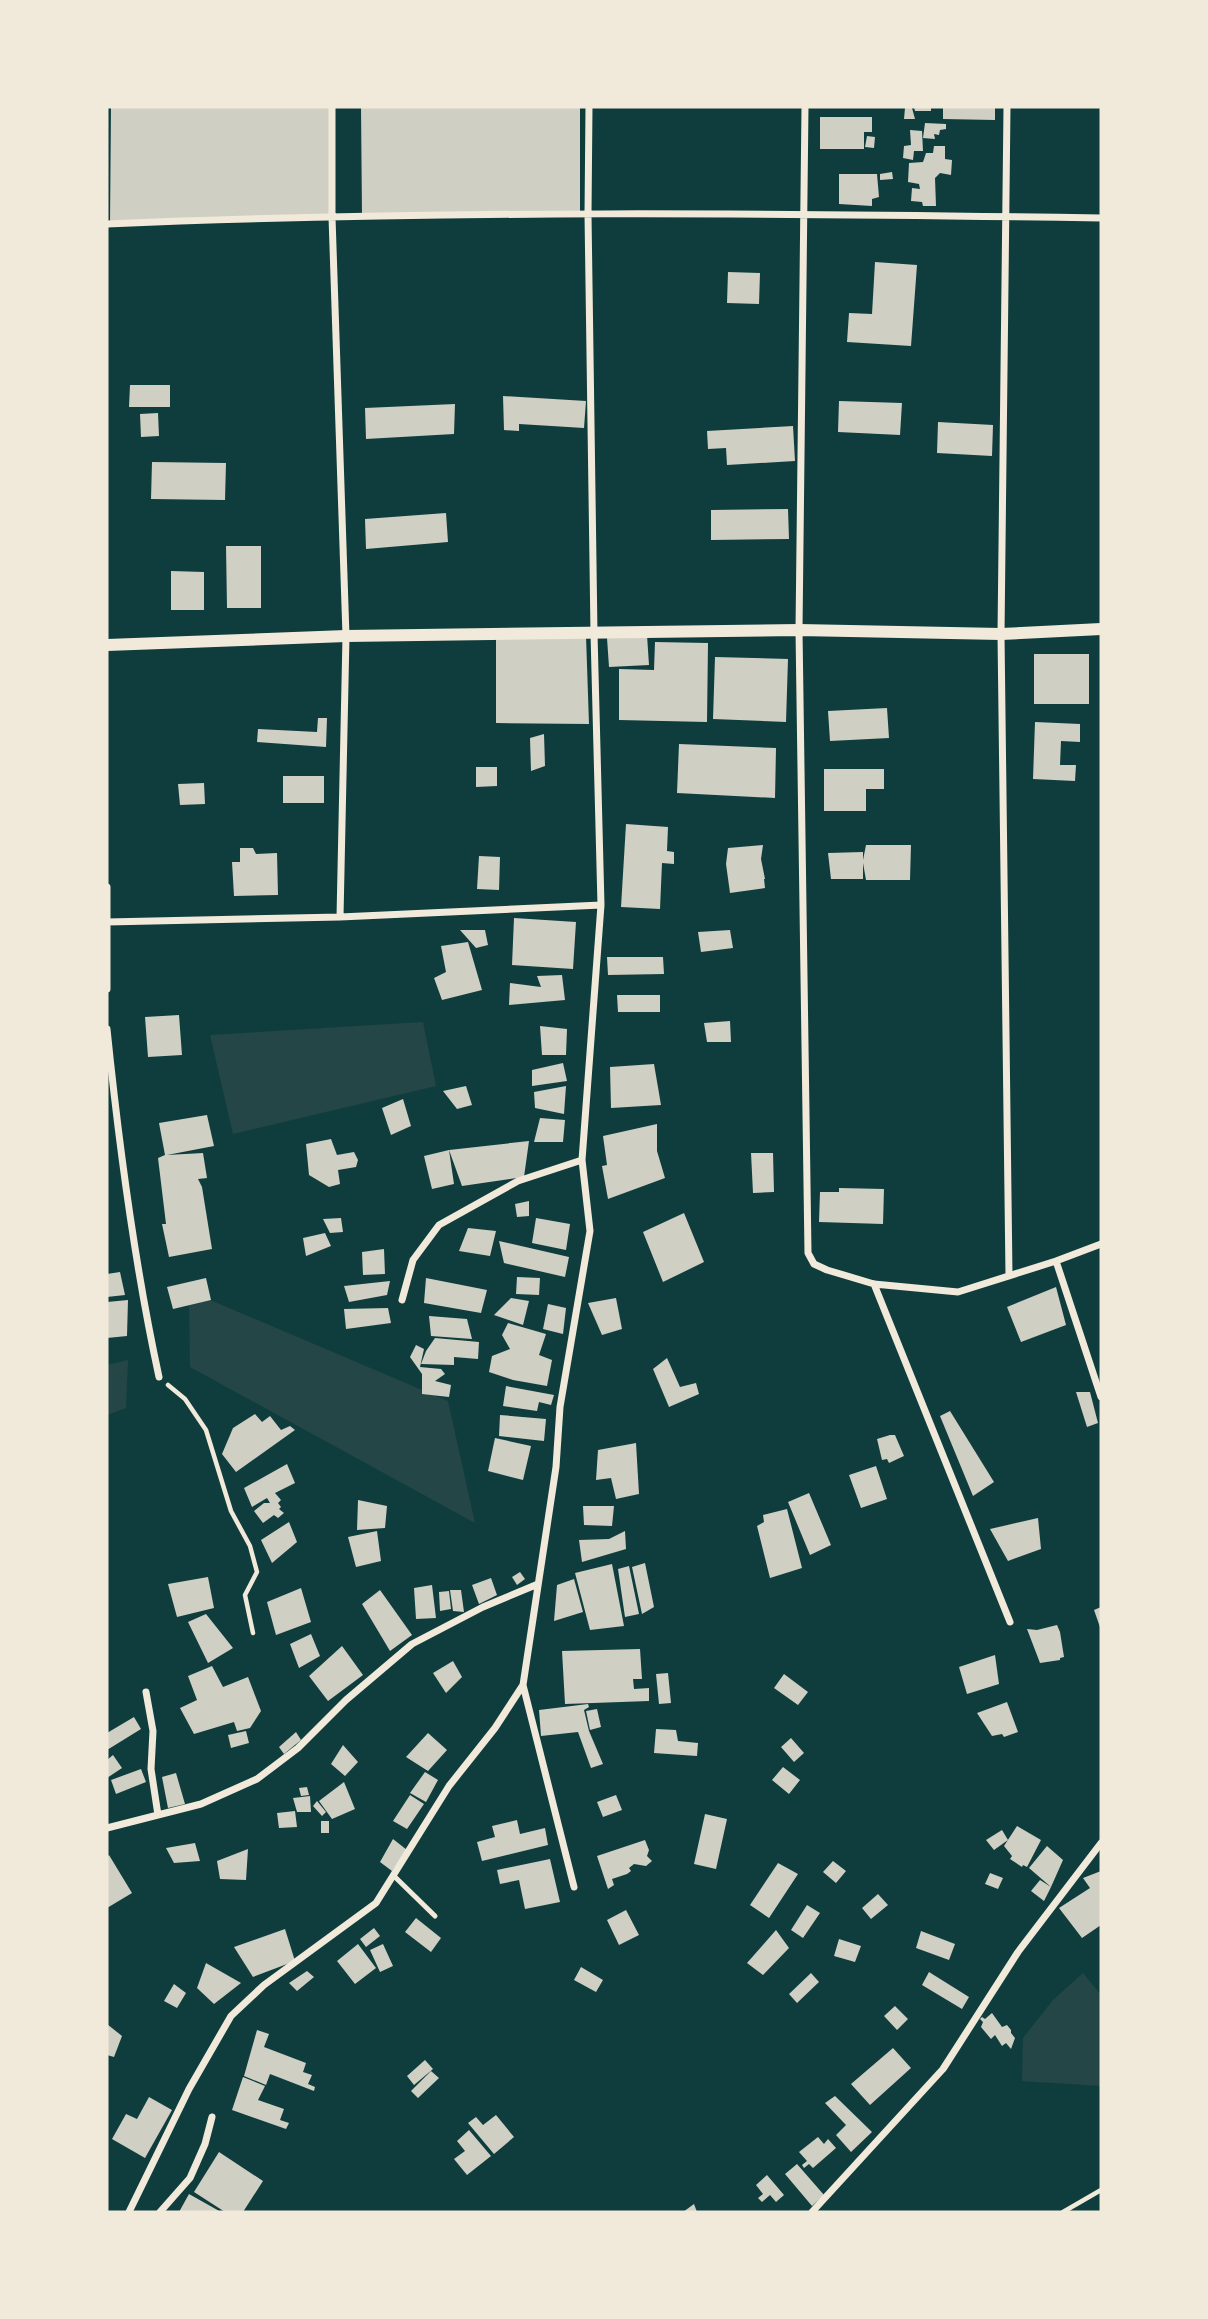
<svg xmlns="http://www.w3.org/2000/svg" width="1208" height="2319" viewBox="0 0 1208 2319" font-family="'Asap Condensed',sans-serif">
	<rect width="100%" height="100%" fill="#0f3d3e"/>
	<path fill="#244646" d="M423,1022L436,1086L233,1134L210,1035Z
		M189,1291L448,1401L475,1523L190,1367Z
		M128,1360L126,1408L107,1415V1365Z
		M1083,1973L1101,1995V2086L1022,2081L1023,2038L1053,2000Z"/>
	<path fill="#cfcfc3" d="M111,107H332V217L110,224Z
		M361,107H580V215L362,217Z
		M914,107H931V111H915Z
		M943,107H995V120L943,119Z
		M905,108H912L915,119H904Z
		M820,117H872V132H864V149H820Z
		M925,123L946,124V129L940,130L939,135L934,134L935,139L923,138Z
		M910,130L922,131L923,151H914L913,160L903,158L904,146L911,145Z
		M867,136L875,137L874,148L865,147Z
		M934,146H945V159L952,160L951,175L940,173L935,178L936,206H923L922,202L911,201L912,188L920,189L919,184L908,182L909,163L923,162L926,153H933Z
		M892,172L893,179L880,180V174Z
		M839,174H877L879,197L872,199V206L839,204Z
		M875,262L917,265L911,346L847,342L849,313L872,314Z
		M728,272L760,273L759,304L727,303Z
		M130,385H170V407H129Z
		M503,396L586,401L584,428L519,424V431L504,430Z
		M839,401L902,403L900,435L838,432Z
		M455,404L454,434L366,439L365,408Z
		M158,413L159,436L141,437L140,414Z
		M938,422L993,425L992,456L937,453Z
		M793,426L795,461L727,465L726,448L708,449L707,431Z
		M152,462L226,463L225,500L151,499Z
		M788,509L789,539L711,540V510Z
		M446,513L448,542L366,549L365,519Z
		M226,546H261V608H227Z
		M171,571L204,572V610H171Z
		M496,635L586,636L589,724L496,723Z
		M647,635L649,665L609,667L607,638Z
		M655,642L708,643L707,722L619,720V669L654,670Z
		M1034,654H1089V704H1034Z
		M715,657L788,659L786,722L713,719Z
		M887,708L889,738L830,741L828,711Z
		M318,718H327L326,747L257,742L258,729L317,732Z
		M1035,722L1080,724V742L1061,741L1060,765H1076L1075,781L1033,779Z
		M544,734L545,766L531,771L530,738Z
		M679,744L776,748L775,798L677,793Z
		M476,767H497V786L476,787Z
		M824,769H884V789H866V811H824Z
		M283,776H324V803H283Z
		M204,783L205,804L180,805L178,784Z
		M626,824L668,827L667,851L674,852V864L662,863L660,909L621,907Z
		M763,845L761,859L765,879H764L765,888L730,893L726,864L728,848Z
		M866,845H911L910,880H866L863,863V879H831L828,853L863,852V860Z
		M240,848H253L256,854L277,853L278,895L234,896L232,862H240Z
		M479,856L500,857L499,890L477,889Z
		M514,918L576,922L573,969L512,965Z
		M460,930H485L488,945L476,948Z
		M730,930L733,948L701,952L698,932Z
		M468,942L482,990L442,1000L434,978L446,972L441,946Z
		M607,957H663L664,974L608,975Z
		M562,975L565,1000L509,1005L510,983L541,987L537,976Z
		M617,995H660V1012H618Z
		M179,1015L182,1055L148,1057L145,1017Z
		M730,1021L731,1042H707L704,1023Z
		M540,1026L567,1029L566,1055H542Z
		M563,1063L567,1081L532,1086V1070Z
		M654,1064L661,1105L611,1108L610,1067Z
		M466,1086L472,1105L457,1109L443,1091Z
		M566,1086L564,1114L535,1108L534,1092Z
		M403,1099L411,1126L391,1135L382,1108Z
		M207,1115L214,1146L167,1155L203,1153L207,1178L198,1179L202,1187L212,1249L169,1257L162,1224H166L158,1158L165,1155L159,1123Z
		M540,1118L565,1120L563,1142H534Z
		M657,1124V1151L665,1178L608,1199L602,1166L607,1165L603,1136Z
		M331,1139L337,1155L354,1152L358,1160L356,1167L338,1170L340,1184L329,1187L309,1175L306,1144Z
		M529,1141L524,1177L462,1186L449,1150Z
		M449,1150L454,1184L432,1189L424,1156Z
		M751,1153H773L774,1192L753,1193Z
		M839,1188L884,1189L883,1224L819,1222L820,1192H839Z
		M529,1201V1216L517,1217L515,1204Z
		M684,1213L704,1262L663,1282L643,1232Z
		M341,1218L343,1232L330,1233L323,1219Z
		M536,1218L570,1224L566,1250L532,1243Z
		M468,1228L496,1231L490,1256L459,1251Z
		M325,1233L331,1246L306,1256L303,1238Z
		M499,1241L569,1257L565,1277L504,1263Z
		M384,1249L385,1274L363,1275L362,1252Z
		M120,1272L125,1295L107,1297V1274Z
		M517,1277L540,1278L539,1295L516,1294Z
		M206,1278L211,1300L173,1309L167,1287Z
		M426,1278L487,1290L481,1313L424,1303Z
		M390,1281L387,1295L349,1302L344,1286Z
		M1056,1287L1066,1325L1021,1342L1007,1307Z
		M511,1298L529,1301L523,1325L494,1315Z
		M616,1298L622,1329L602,1335L588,1303Z
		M128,1300L127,1336L107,1338V1302Z
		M548,1304L566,1308L563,1334L543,1329Z
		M388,1308L391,1323L346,1329L344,1309Z
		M429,1316L467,1319L472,1339L431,1336Z
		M508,1323L546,1334L539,1355L552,1360L547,1386L513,1380L489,1372L492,1356L510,1349L502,1335Z
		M435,1338L479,1342L478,1359L454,1357V1365L421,1364L426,1351Z
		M416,1345L424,1349L420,1367L441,1369L445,1374L435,1381L451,1385L449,1397L422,1394V1374L410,1357Z
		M667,1358L680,1387L696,1383L699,1394L669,1407L653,1369Z
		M506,1386L554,1395L551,1405L539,1402L537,1411L503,1406Z
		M1076,1392H1090L1098,1423L1087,1427Z
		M950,1411L994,1482L973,1496L940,1416Z
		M255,1414L262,1422L270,1416L281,1430L290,1426L295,1430L236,1472L222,1454L233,1428Z
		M500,1415L546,1419L544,1441L499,1436Z
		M890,1435H895L904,1456L889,1463L887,1459L882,1460L877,1439Z
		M495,1438L531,1446L523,1480L488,1471Z
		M636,1443L639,1494L616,1499L611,1478L596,1480L598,1450Z
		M287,1464L295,1483L275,1493L281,1500L278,1503L281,1507L279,1509L284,1513L278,1518L274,1515L263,1523L254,1511L264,1503H270L267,1498L252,1507L244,1488Z
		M876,1466L887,1499L861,1508L849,1475Z
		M809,1493L831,1545L810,1555L788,1502Z
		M358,1500L387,1506L385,1528L357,1530Z
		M583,1506H614L612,1526L584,1525Z
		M787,1509L802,1568L770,1578L757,1526L764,1522L763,1515Z
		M1038,1518L1041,1549L1008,1561L990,1529Z
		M289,1522L297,1542L272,1563L261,1540Z
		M377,1531L381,1561L356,1567L348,1537Z
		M625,1531L626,1549L582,1562L579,1540L609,1539Z
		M645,1563L654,1607L642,1614L632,1567Z
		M612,1564L624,1626L590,1630L575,1573Z
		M629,1566L639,1614L625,1617L618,1569Z
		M520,1572L525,1579L517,1585L512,1577Z
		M208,1577L214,1608L177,1617L168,1584Z
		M491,1578L497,1595L479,1604L472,1585Z
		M574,1579L583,1612L554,1621L557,1585Z
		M432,1585L436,1618L416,1619L414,1588Z
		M301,1588L311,1622L276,1635L267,1602Z
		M380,1590L412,1635L390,1651L362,1604Z
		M450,1590H461L464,1612L453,1611Z
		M449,1591L451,1609L440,1611L439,1592Z
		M1101,1607V1630L1094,1610Z
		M206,1614L233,1648L208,1663L188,1622Z
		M1057,1625L1060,1632L1064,1657L1060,1658V1660L1040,1663L1027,1629L1037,1630Z
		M311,1634L320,1656L299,1668L290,1644Z
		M342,1646L363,1675L328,1701L309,1676Z
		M640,1649L642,1679H633L634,1689L649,1688V1701L565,1704L562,1651Z
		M995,1655L999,1684L967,1694L959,1667Z
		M453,1661L462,1677L446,1693L433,1673Z
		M212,1666L223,1687L248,1677L261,1711L250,1728L237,1731L234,1722L194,1734L180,1708L197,1700L188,1676Z
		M668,1673L671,1703L659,1704L656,1674Z
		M784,1674L808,1692L798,1705L774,1688Z
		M1007,1702L1018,1732L1004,1737L1002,1734L992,1736L977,1713Z
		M588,1704L589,1707L584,1710L589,1731L603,1764L591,1768L578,1732L541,1736L539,1710Z
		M597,1709L601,1727L590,1730L586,1711Z
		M134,1717L141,1729L107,1750V1733Z
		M656,1729L676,1730L678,1741L698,1743L697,1756L654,1753Z
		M246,1731L249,1743L231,1748L228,1735Z
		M296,1732L301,1740L284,1754L279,1747Z
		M428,1733L447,1750L428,1771L406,1757Z
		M791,1738L804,1753L794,1762L781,1747Z
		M343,1745L358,1762L345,1776L331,1764Z
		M113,1755L122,1768L107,1778V1760Z
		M783,1767L800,1780L789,1794L772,1780Z
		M141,1769L146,1782L116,1794L111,1780Z
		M425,1772L438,1780L426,1802L410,1793Z
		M176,1773L185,1804L168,1808L162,1777Z
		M344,1782L355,1809L332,1819L319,1801Z
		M307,1787L309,1795L301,1796L299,1788Z
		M410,1795L424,1804L407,1829L393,1821Z
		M616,1795L622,1810L603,1817L597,1802Z
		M310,1796L311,1812H297L293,1798Z
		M317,1801L326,1812L322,1816L313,1806Z
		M295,1811L297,1827L279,1828L277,1813Z
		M705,1814L727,1819L716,1869L694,1864Z
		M517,1820L520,1834L545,1828L548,1845L482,1861L477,1842L495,1837L492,1826Z
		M321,1821H329V1833H321Z
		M1017,1826L1041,1840L1027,1867L1023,1865L1022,1867L1010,1859L1012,1856L1004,1846Z
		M1002,1830L1008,1840L994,1850L986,1840Z
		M393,1839L407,1850L392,1871L380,1862Z
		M645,1840L649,1850L647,1856L652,1861L646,1866L634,1864L629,1868L631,1871L627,1874L612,1879L614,1885L608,1889L597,1856Z
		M195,1843L200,1861L174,1863L166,1848Z
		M1047,1846L1063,1860L1051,1887L1029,1868Z
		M248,1849L246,1880L220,1879L217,1861Z
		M109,1855L132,1893L107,1908V1857Z
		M550,1859L560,1902L525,1909L519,1880L500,1884L497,1870Z
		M833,1861L846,1871L836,1883L823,1872Z
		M778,1863L798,1874L769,1918L750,1905Z
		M1101,1871V1925L1082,1938L1059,1908L1090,1888L1083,1878Z
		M990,1873L1003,1878L998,1889L985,1884Z
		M1040,1880L1051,1887L1044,1901L1031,1891Z
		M878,1894L888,1905L871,1919L862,1908Z
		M807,1905L820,1913L803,1938L791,1930Z
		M626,1910L639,1935L619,1945L607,1920Z
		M416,1918L441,1938L431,1952L405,1932Z
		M374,1928L380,1936L366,1947L360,1939Z
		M285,1929L295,1961L253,1977L234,1947Z
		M776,1930L789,1948L763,1975L747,1963Z
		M921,1931L955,1944L949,1960L916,1948Z
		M839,1939L861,1946L855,1962L834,1956Z
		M358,1944L376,1968L355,1984L337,1961Z
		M383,1944L393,1966L380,1972L370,1950Z
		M206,1963L241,1983L214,2004L197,1988Z
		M581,1967L603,1980L596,1992L574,1980Z
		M307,1971L314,1977L297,1991L289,1983Z
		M929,1972L969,1997L962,2009L922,1985Z
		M811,1973L819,1982L797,2003L789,1994Z
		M174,1984L186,1993L177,2008L164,2001Z
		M895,2006L908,2019L897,2030L884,2016Z
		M992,2013L1002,2027L1007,2025L1011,2030V2033L1015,2038L1011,2049L1006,2043L1002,2046L995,2035L991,2039L981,2027L983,2022L980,2019L982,2017L985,2019Z
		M107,2024L122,2036L114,2057L107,2055Z
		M257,2030L269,2034L264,2047L306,2063L303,2072L312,2075L308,2084L315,2087L314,2091L270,2074L266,2085L244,2076Z
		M893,2048L911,2068L870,2105L851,2084Z
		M425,2060L433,2069L414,2085L407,2076Z
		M431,2071L439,2078L418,2098L411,2091Z
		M243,2077L265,2086L258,2100L284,2109L280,2120L289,2123L286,2129L232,2110Z
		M835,2096L872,2132L851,2152L836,2135L846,2125L825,2103Z
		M149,2097L172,2110L145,2158L112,2139L126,2114L137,2119Z
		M496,2115L514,2137L494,2154L468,2123L476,2117L483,2125Z
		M469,2130L491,2156L467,2175L454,2159L465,2151L457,2141Z
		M818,2137L824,2144L828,2139L836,2148L813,2168L809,2164L804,2168L802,2165L807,2161L799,2152Z
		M219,2152L263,2181L243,2212H225L194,2192Z
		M797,2164L824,2195L812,2206L785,2174Z
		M767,2175L784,2195L776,2202L770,2195L762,2202L758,2198L763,2194L756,2185Z
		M189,2194L221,2212H179Z
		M694,2204L697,2212H683Z"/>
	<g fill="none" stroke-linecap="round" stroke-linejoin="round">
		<path stroke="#f1e9da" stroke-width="4.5" d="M168,1385L185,1399L206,1430L231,1511L250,1546L257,1572L245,1595L253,1633
			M1063,2212L1101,2190"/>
		<path stroke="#f1e9da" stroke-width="5" d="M394,1876L435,1916"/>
		<path stroke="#f1e9da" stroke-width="7" d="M332,107V217L346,636L340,917
			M805,107L799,630L808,1253L814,1264L827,1270L874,1284L958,1292L1056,1261L1101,1244
			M1007,107L1001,634L1009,1276
			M107,224C438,210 770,213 1101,218
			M107,887V989
			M107,922L340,917L601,905
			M107,1029C119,1146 134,1262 159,1377
			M1056,1261L1101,1397
			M874,1284L1010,1622
			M402,1300L413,1260L439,1225L518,1181L582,1160
			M523,1685L574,1887
			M146,1692L153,1731L151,1769L158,1815
			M107,1828L201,1804L257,1779L298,1748L346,1700L412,1644L483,1607L538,1584
			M129,2212L189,2089L231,2016L264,1985L376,1903L449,1786L495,1728L523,1685L556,1467L560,1407L590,1231L582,1160L601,905L594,633L588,214L589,107
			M160,2212L190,2178L205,2144L212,2117
			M812,2212L943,2069L1018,1952L1101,1843"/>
		<path stroke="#f1e9da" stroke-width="12" d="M107,645L346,636L799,630L1001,634L1101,629"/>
	</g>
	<rect width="1208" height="2319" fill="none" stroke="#f1e9da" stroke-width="217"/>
</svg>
